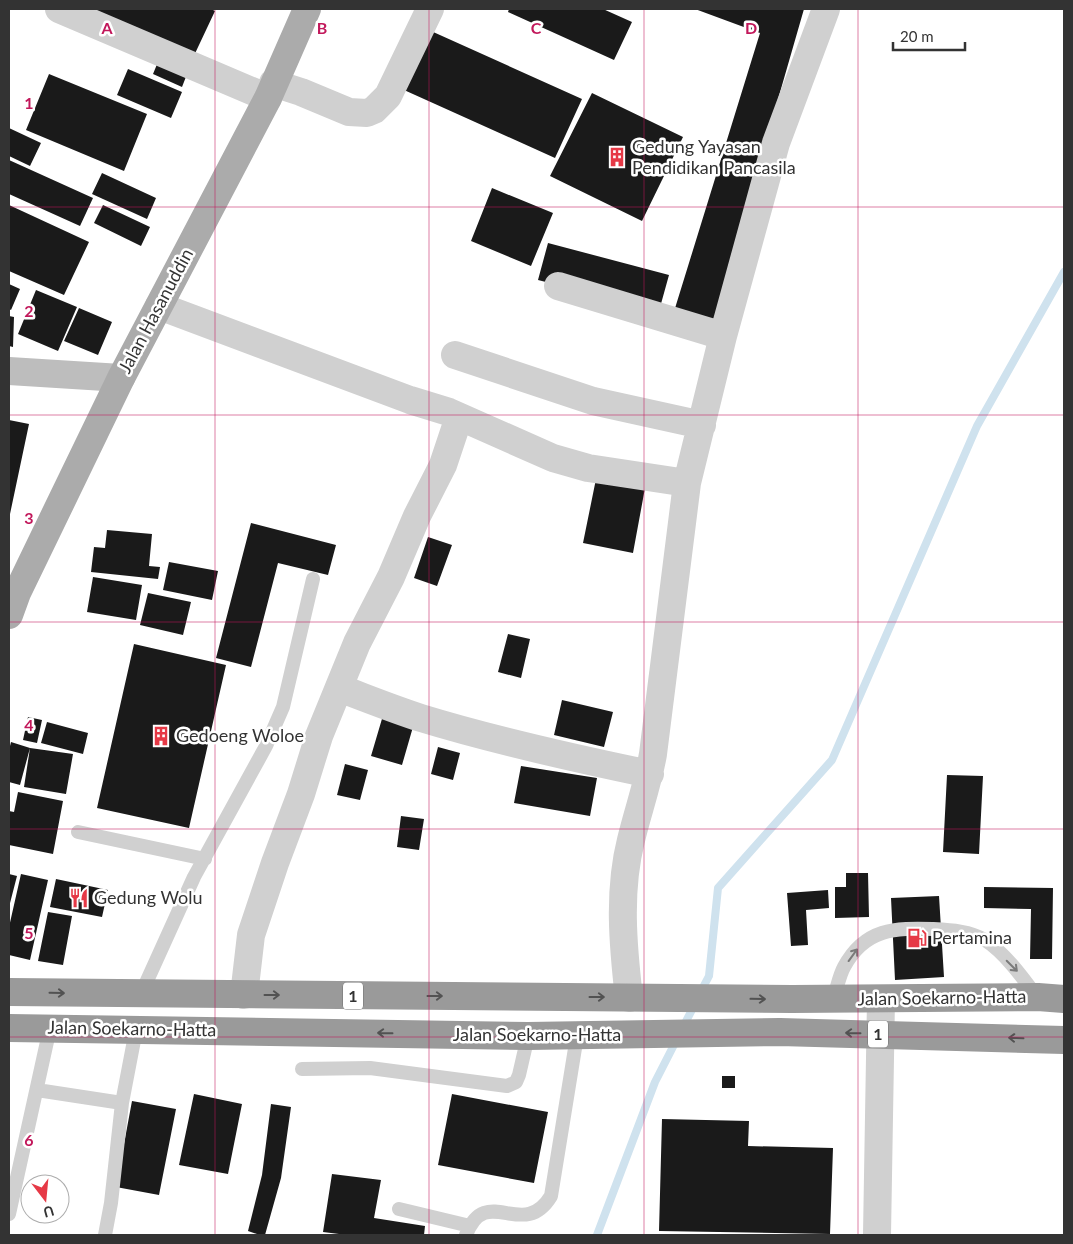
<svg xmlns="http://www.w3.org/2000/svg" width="1073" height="1244" viewBox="0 0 1073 1244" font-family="Lato,sans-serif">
	<rect width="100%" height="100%" fill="#fff"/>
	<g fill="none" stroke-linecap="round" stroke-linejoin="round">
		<path stroke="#cfe2ee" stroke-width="8" d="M700,993L709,976L718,888L832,760L977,426L1064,272
			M683,1027L695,1004
			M597,1235L655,1082L677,1039"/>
	</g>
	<path fill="#1a1a1a" d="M76,9H211L215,11L191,62Z
		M509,9H603L632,22L614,60L508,12Z
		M695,9H804L711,332L672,318L760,33Z
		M431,31L582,99L555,158L404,90Z
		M160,57L189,69L182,87L153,74Z
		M128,69L182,92L171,118L117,95Z
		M49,74L147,114L124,171L26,130Z
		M592,93L683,137L642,221L550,176Z
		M9,128L41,143L30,166L9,156Z
		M9,160L93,198L80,226L9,194Z
		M102,173L156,198L147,219L92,194Z
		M492,188L553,213L531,266L471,241Z
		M9,205L89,242L64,295L9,271Z
		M103,205L150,227L141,246L94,223Z
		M548,243L669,275L659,311L538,280Z
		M9,284L20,289L11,310L9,309Z
		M36,290L77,307L58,351L18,334Z
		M79,308L112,322L98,355L64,341Z
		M9,316L14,317L13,347L9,346Z
		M9,420L29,424L10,514H9Z
		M596,479L645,488L633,553L583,543Z
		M251,523L336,545L328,575L278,563L251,667L216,658Z
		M107,530L152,534L149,566L160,567L158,579L91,572L94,547L105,548Z
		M428,537L452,545L437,586L414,578Z
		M169,562L218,571L212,600L163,590Z
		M93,577L142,585L136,620L87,612Z
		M148,593L191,602L183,635L140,625Z
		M508,634L530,639L521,678L498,672Z
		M134,644L226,665L189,828L97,808Z
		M562,700L613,712L604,747L554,735Z
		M384,712L415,720L402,765L371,756Z
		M28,717L42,720L37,743L23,740Z
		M47,722L88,733L83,754L41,743Z
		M11,742L30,748L20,785L9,782V750Z
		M438,747L460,753L453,780L431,774Z
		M30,748L73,754L66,794L24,787Z
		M345,764L368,770L360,800L337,795Z
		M521,766L597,778L590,816L514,803Z
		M947,775L983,776L979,854L943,852Z
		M18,792L63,801L53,854L9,845V811L14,812Z
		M401,816L424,819L419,850L397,847Z
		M846,873H868L869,917L835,918V887H846Z
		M9,874L17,876L9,907Z
		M21,874L48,880L30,960L9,955V927Z
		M56,879L108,890L102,917L50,907Z
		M984,887L1053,888L1052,959H1030L1031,909L984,908Z
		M828,890L829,908L806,910L808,945L791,946L787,893Z
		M939,896L944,977L895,980L891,898Z
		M48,912L72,916L63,965L38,961Z
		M722,1076H735V1088H722Z
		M194,1094L242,1104L228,1174L179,1165Z
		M452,1094L548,1112L534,1183L438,1165Z
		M132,1101L176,1109L159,1195L116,1187Z
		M271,1104L291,1107L281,1178L265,1235H260L248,1231L262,1175Z
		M662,1119L749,1121L748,1146L833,1148L830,1234L659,1231Z
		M332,1174L381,1180L374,1218L425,1226L424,1235H347L323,1232Z"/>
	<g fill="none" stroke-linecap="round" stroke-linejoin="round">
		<path stroke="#d0d0d0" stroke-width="14" d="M78,832L205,859
			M141,994L194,877L266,746L283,707L313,579
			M833,999C837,989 839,976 844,967C865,928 895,928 933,929C951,930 970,931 985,940C1005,953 1023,978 1037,997
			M302,1069L370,1068L507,1086L516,1082L519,1075L528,1036
			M37,1090L122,1103
			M399,1209L470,1226
			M9,1214L50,1028
			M105,1235L111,1203L122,1103L136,1030
			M466,1235C486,1182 523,1242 551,1196L577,1036"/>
		<path stroke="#d0d0d0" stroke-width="28" d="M59,9L268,98
			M273,83L301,92L349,112L367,113L374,110L388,96L430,9
			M558,286L723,336
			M159,306L410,400L449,412L553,458L588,468L687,483
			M455,355L593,401L702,425
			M339,688C366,698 393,709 421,718C496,741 573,758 650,774
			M244,995L251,935L275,863L301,794L319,736L357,643L391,577L417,516L443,465L459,417
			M629,998C623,946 618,891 631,840C638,811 648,783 653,754L687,483L723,336L776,143L826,9
			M877,1235L881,999"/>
		<path stroke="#bdbdbd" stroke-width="28" d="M9,371L121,378"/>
		<path stroke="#ababab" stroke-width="28" d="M9,615L17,593L121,378L268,98L307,9"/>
		<path stroke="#9a9a9a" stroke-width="28" d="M9,992L792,999L1038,997L1064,999
			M9,1028L528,1036L780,1032L1064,1040"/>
	</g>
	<defs><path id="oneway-shaft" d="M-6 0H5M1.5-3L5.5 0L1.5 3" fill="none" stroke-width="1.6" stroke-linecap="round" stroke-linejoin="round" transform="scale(1.25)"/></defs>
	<g stroke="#7a7a7a">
		<use href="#oneway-shaft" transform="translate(853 955) rotate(-54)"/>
		<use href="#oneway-shaft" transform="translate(1012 966) rotate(45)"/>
	</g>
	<g stroke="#525252">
		<use href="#oneway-shaft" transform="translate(57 993) rotate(1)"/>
		<use href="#oneway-shaft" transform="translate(272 995)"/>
		<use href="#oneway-shaft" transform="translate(435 996)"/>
		<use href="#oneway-shaft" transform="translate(597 997)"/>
		<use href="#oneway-shaft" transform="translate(758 999) rotate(1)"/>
		<use href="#oneway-shaft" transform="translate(385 1033) rotate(-179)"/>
		<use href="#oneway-shaft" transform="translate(853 1033) rotate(-179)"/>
		<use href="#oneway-shaft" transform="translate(1016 1038) rotate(-178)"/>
	</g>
	<path fill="none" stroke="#c2185b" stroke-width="1" stroke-opacity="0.55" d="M215,9V1235M429,9V1235M644,9V1235M858,9V1235M9,207H1064M9,415H1064M9,622H1064M9,829H1064M9,1037H1064"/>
	<defs>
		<symbol id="building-bare" viewBox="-9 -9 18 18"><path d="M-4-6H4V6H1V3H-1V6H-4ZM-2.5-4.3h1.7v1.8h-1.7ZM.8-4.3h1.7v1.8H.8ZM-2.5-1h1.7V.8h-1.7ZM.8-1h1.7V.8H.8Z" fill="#e63946" stroke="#fff" stroke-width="2.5" paint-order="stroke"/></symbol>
		<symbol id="restaurant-bare" viewBox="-9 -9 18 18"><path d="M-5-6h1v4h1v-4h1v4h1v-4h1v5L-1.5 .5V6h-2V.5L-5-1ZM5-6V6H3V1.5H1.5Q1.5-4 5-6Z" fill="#e63946" stroke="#fff" stroke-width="2.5" paint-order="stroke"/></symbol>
		<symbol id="fuel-bare" viewBox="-9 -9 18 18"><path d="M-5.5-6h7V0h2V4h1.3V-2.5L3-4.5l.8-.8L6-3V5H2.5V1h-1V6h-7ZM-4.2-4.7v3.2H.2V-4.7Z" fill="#e63946" stroke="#fff" stroke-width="2.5" paint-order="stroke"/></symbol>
	</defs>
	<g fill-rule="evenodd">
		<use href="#building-bare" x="603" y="143" width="28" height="28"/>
		<use href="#building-bare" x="147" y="722" width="28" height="28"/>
		<use href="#restaurant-bare" x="65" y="884" width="28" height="28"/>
		<use href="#fuel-bare" x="903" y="924" width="28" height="28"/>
	</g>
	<g text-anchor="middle" stroke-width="5" stroke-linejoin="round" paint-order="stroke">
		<g fill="#fff" stroke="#707070" stroke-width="1">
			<rect x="343" y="982.5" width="20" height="27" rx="4"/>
			<rect x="868" y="1020.5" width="20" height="27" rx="4"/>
		</g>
		<g font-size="16" font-weight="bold" fill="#333">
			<text x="353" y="1002">1</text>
			<text x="878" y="1040">1</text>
		</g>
		<g font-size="18" fill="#333" stroke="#fff" text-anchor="start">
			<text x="632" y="153">Gedung Yayasan<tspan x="632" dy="21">Pendidikan Pancasila</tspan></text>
			<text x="176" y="742">Gedoeng Woloe</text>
			<text x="94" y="904">Gedung Wolu</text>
			<text x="932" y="944">Pertamina</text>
		</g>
		<g font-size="18" fill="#333" stroke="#fff">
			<text transform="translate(156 311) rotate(-62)" y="6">Jalan Hasanuddin</text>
			<text transform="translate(942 998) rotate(-1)" y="6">Jalan Soekarno-Hatta</text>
			<text transform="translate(132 1029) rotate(1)" y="6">Jalan Soekarno-Hatta</text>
			<text x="537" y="1041">Jalan Soekarno-Hatta</text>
		</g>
	</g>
	<g font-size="16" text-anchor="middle" font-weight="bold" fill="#c2185b" stroke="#fff" stroke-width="5" stroke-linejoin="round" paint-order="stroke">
		<text x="107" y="34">A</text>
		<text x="322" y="34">B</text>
		<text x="536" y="34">C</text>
		<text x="751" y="34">D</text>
		<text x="29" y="109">1</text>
		<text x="29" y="317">2</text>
		<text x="29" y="524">3</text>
		<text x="29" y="731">4</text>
		<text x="29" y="939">5</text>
		<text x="29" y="1146">6</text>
	</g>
	<rect width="1073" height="1244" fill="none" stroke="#333333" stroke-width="20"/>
	<g transform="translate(45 1199) rotate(164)"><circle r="24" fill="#ffffff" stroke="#adadad"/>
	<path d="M0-4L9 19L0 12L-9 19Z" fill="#e63946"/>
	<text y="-8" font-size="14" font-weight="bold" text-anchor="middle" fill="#333333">U</text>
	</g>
	<path d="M893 42v8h72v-8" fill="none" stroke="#333333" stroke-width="2.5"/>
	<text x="900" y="42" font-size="15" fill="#333333" stroke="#ffffff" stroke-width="4" paint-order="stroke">20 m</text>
</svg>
